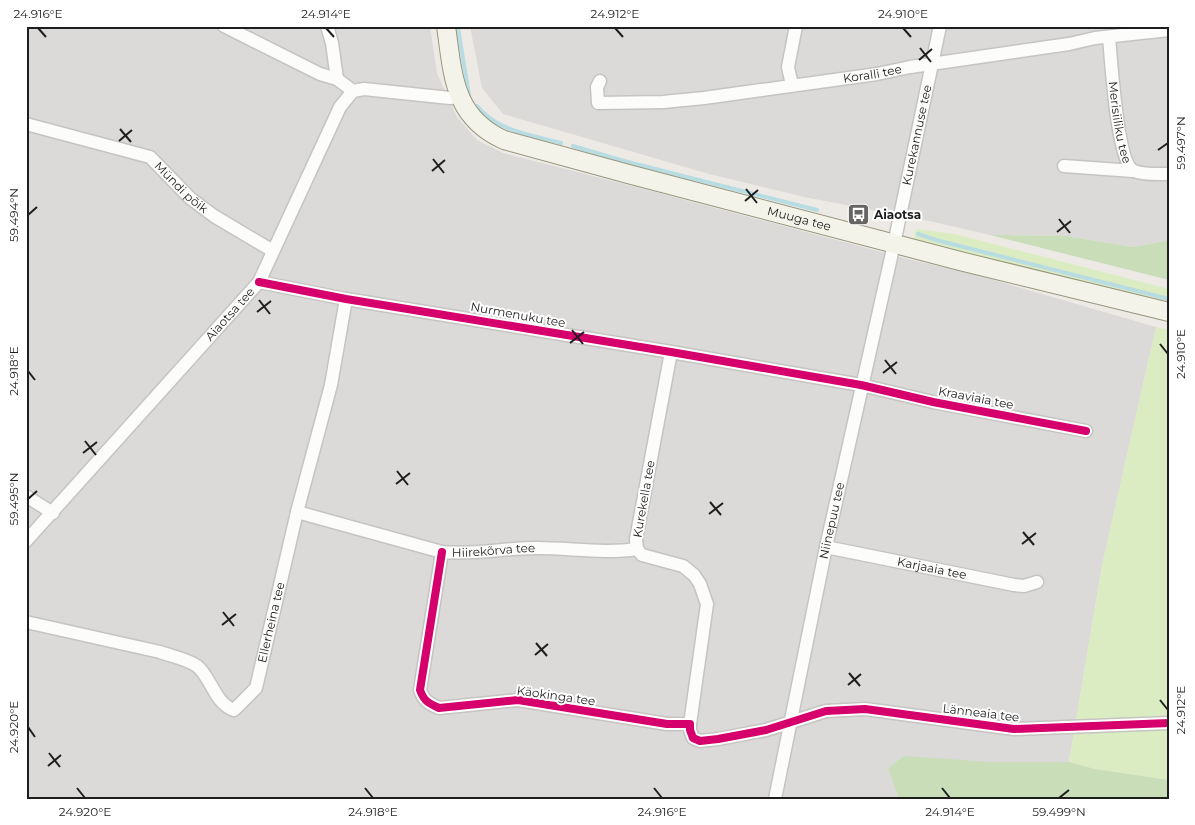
<svg xmlns="http://www.w3.org/2000/svg" width="1195" height="825" viewBox="0 0 1195 825" font-family="Montserrat,sans-serif">
	<rect width="100%" height="100%" fill="#edeae6"/>
	<path fill="#dcdad8" d="M26,26H430L437,73L457,117L477,140L503,153L655,192L904,258L980,276L1156,327L1102,566L1069,762H990L889,769L899,799H26Z
		M470,26H1169V240L1134,247L1065,236L990,235L929,221L804,197L709,174L503,114L482,88Z"/>
	<path fill="#dcecc2" d="M917,229L955,234L1169,289V307L914,242L915,231Z
		M1156,327L1169,330V780L1095,769L1069,762L1102,566Z"/>
	<path fill="#c9ddb9" d="M990,235L1065,236L1134,247L1169,240V280Z
		M904,756L990,762H1069L1095,769L1169,780V799H899L888,768Z"/>
	<g fill="none" stroke-linecap="round" stroke-linejoin="round">
		<path stroke="#b7dce2" stroke-width="4" d="M458,28L469,95
			M477,106C497,131 531,135 561,143
			M573,146L624,161L817,210
			M918,234L936,240L1169,299"/>
		<defs>
			<g id="street">
				<path d="M224,26L320,74L337,79L353,91"/>
				<path d="M327,26L332,43L337,79"/>
				<path id="s1" d="M1109,37C1111,58 1117,163 1134,171C1144,175 1158,174 1169,174"/>
				<path id="s2" d="M600,81L597,87L598,103L663,102L704,98L877,74L910,67L1069,44L1095,38L1169,30"/>
				<path d="M792,85L788,67L796,26"/>
				<path id="s3" d="M26,124L150,157L190,198L214,216L273,251"/>
				<path d="M1064,166L1133,171"/>
				<path d="M259,282L346,299L671,352L861,385L933,402L1086,431"/>
				<path d="M671,352L636,539L637,549L642,555L683,566L694,575L700,584L707,604L690,724"/>
				<path d="M26,496L53,513"/>
				<path id="s4" d="M297,512L442,552C474,555 505,548 537,548C571,548 604,554 637,549"/>
				<path id="s5" d="M26,541L259,282L340,107L353,91L364,89L450,98L459,97"/>
				<path id="s6" d="M826,547L1014,585L1024,586L1037,582"/>
				<path d="M442,552L420,690C424,701 428,703 439,708L518,700L667,724H690V730L693,738L700,741L718,739L766,730L826,711L865,709L1014,729L1169,723"/>
				<path id="s7" d="M26,622L160,652C171,656 187,659 197,666C211,677 215,704 234,710L256,688L297,512L331,385L346,299"/>
				<path id="s8" d="M775,799L826,547L894,244L940,26"/>
			</g>
			<g id="secondary">
				<path id="s9" d="M446,26C453,75 453,117 504,140L632,175L960,261L1169,312"/>
			</g>
		</defs>
		<use href="#street" stroke="#c5c4c2" stroke-width="15"/>
		<use href="#secondary" stroke="#97967e" stroke-width="20"/>
		<use href="#street" stroke="#fcfcfb" stroke-width="12"/>
		<use href="#secondary" stroke="#f4f3ea" stroke-width="18"/>
		<defs>
			<path id="cycleway" d="M259,282L346,299L671,352L861,385L933,402L1086,431
				M442,552L420,690C424,701 428,703 439,708L518,700L667,724H690V730L693,738L700,741L718,739L766,730L826,711L865,709L1014,729L1169,723"/>
		</defs>
		<use href="#cycleway" stroke="#fff" stroke-width="11"/>
		<use href="#cycleway" stroke="#d6006c" stroke-width="8"/>
	</g>
	<path fill="none" stroke="#1e1e1e" stroke-width="2" d="M38,28L46,37M326,28L334,37M615,28L623,37M903,28L911,37M920,48L931,62M919,60L932,49M120,129L131,142M119,141L132,130M1158,150L1168,143M433,159L444,173M432,171L445,160M746,189L757,203M745,201L758,190M28,215L37,207M1059,219L1070,233M1057,232L1071,221M259,300L270,314M257,312L271,301M572,330L583,344M570,343L584,332M1160,344L1168,354M885,360L896,374M28,371L35,380M883,373L897,362M85,441L96,455M83,453L97,442M397,471L408,485M396,484L410,473M28,499L37,491M710,502L721,515M709,514L723,503M1023,532L1034,545M1022,544L1036,533M223,612L234,626M222,625L236,614M536,643L547,656M535,655L548,644M849,673L860,686M848,685L861,674M1160,700L1168,710M28,727L35,737M49,753L60,767M48,766L61,755M77,788L85,798M365,788L373,798M654,788L662,798M942,788L950,798M1059,798L1069,790"/>
	<defs>
		<symbol id="bus-square" viewBox="-11 -11 22 22"><rect x="-9" y="-9" width="18" height="18" rx="4" fill="#666564" stroke="#fff"/><path d="M-5-6H5V4H4V6H2V4H-2V6H-4V4H-5ZM-3.5-4V0h7V-4ZM-3.5 1.2v1.5H-2V1.2ZM2 1.2v1.5H3.5V1.2Z" fill="#fff"/></symbol>
	</defs>
	<g fill-rule="evenodd">
		<use href="#bus-square" x="846" y="202" width="25" height="25"/>
	</g>
	<g text-anchor="middle" stroke-width="4" stroke-linejoin="round" paint-order="stroke">
		<g font-size="12" fill="#1e1e1e" stroke="#fff">
			<text dy="4" stroke="none"><textPath href="#s2" startOffset="299">Koralli tee</textPath></text>
			<text dy="4" stroke="none"><textPath href="#s1" startOffset="86">Merisiiliku tee</textPath></text>
			<text dy="4" stroke="none"><textPath href="#s8" startOffset="679">Kurekannuse tee</textPath></text>
			<text dy="4" stroke="none"><textPath href="#s3" startOffset="172">Mündi põik</textPath></text>
			<text dy="4" stroke="none"><textPath href="#s9" startOffset="441">Muuga tee</textPath></text>
			<text dy="4" stroke="none"><textPath href="#s5" startOffset="305">Aiaotsa tee</textPath></text>
			<text transform="translate(518 315) rotate(10)" y="4">Nurmenuku tee</text>
			<text transform="translate(976 398) rotate(11)" y="4">Kraaviaia tee</text>
			<text transform="translate(644 499) rotate(-80)" y="4">Kurekella tee</text>
			<text dy="4" stroke="none"><textPath href="#s8" startOffset="284">Niinepuu tee</textPath></text>
			<text dy="4" stroke="none"><textPath href="#s4" startOffset="202">Hiirekõrva tee</textPath></text>
			<text dy="4" stroke="none"><textPath href="#s6" startOffset="108">Karjaaia tee</textPath></text>
			<text dy="4" stroke="none"><textPath href="#s7" startOffset="334">Ellerheina tee</textPath></text>
			<text transform="translate(556 696) rotate(8)" y="4">Käokinga tee</text>
			<text transform="translate(981 713) rotate(7)" y="4">Länneaia tee</text>
		</g>
		<g font-size="12" font-weight="bold" fill="#1e1e1e" stroke="#fff" text-anchor="start">
			<text x="874" y="219">Aiaotsa</text>
		</g>
	</g>
	<rect width="1195" height="825" fill="none" stroke="#ffffff" stroke-width="55"/>
	<rect x="28" y="28" width="1140" height="770" fill="none" stroke="#1e1e1e" stroke-width="2"/>
	<g font-size="12" text-anchor="middle" fill="#1e1e1e">
		<text x="38" y="18">24.916°E</text>
		<text x="326" y="18">24.914°E</text>
		<text x="615" y="18">24.912°E</text>
		<text x="903" y="18">24.910°E</text>
		<text transform="translate(1181 143) rotate(-90)" y="4">59.497°N</text>
		<text transform="translate(14 215) rotate(-90)" y="4">59.494°N</text>
		<text transform="translate(1181 354) rotate(-90)" y="4">24.910°E</text>
		<text transform="translate(14 371) rotate(-90)" y="4">24.918°E</text>
		<text transform="translate(14 499) rotate(-90)" y="4">59.495°N</text>
		<text transform="translate(1181 710) rotate(-90)" y="4">24.912°E</text>
		<text transform="translate(14 727) rotate(-90)" y="4">24.920°E</text>
		<text x="85" y="816">24.920°E</text>
		<text x="373" y="816">24.918°E</text>
		<text x="662" y="816">24.916°E</text>
		<text x="950" y="816">24.914°E</text>
		<text x="1059" y="816">59.499°N</text>
	</g>
</svg>
